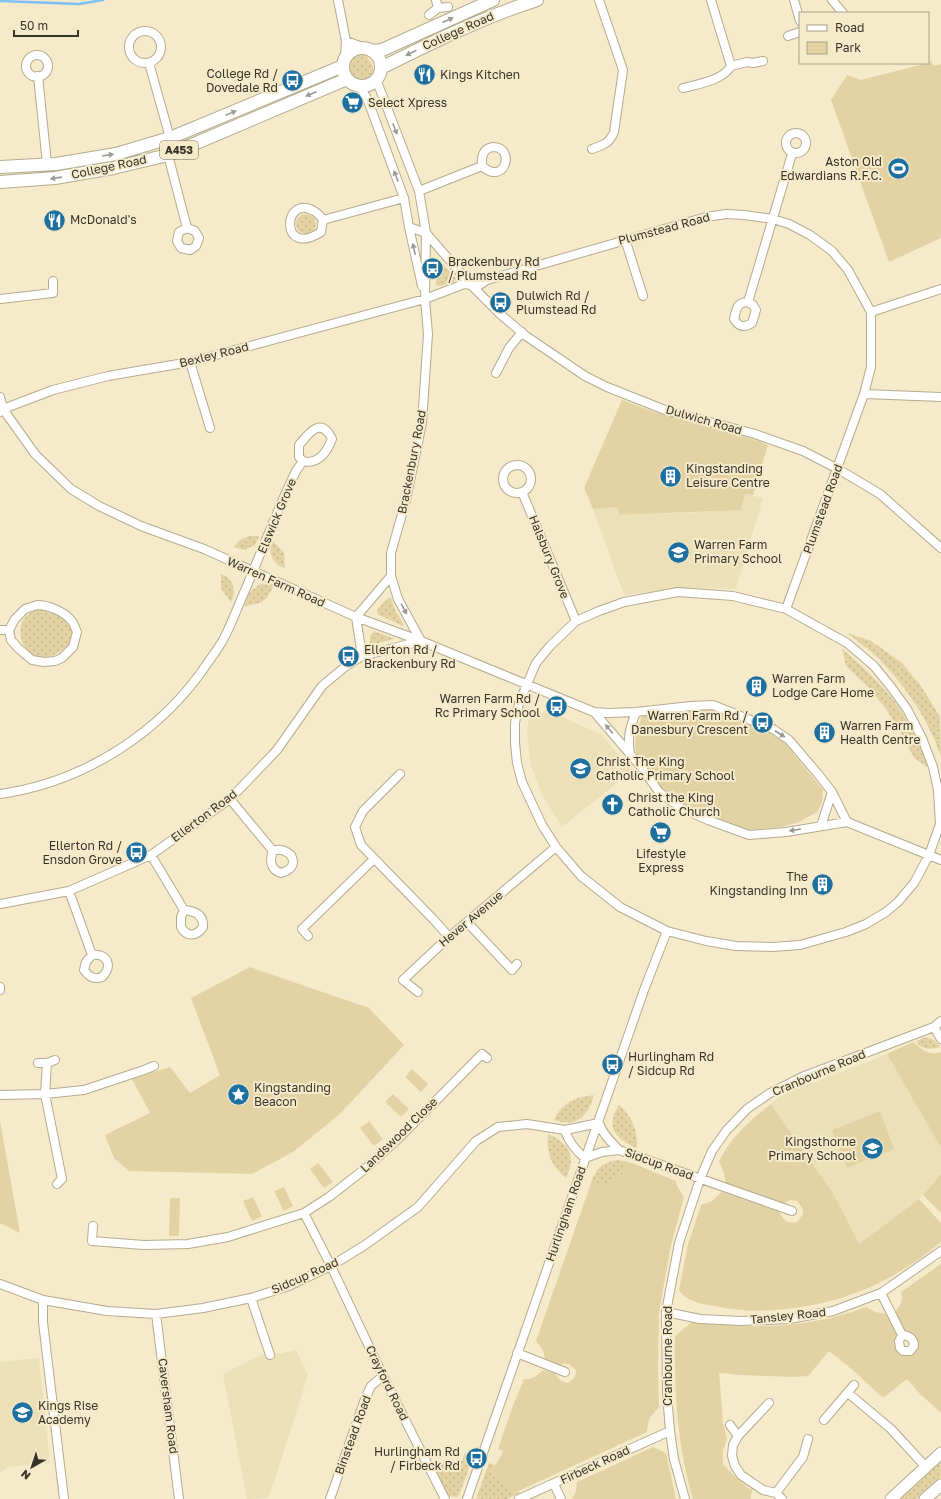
<svg xmlns="http://www.w3.org/2000/svg" width="941" height="1499" viewBox="0 0 941 1499" font-family="'Golos Text',sans-serif">
	<defs>
		<pattern id="grass-dots" width="8" height="8" patternUnits="userSpaceOnUse"><rect width="8" height="8" fill="#e3d3a4"/><path d="M2 2h.1M6 6h.1" fill="none" stroke="#c4b68d" stroke-width="1.8" stroke-linecap="round"/></pattern>
	</defs>
	<rect width="100%" height="100%" fill="#f5eaca"/>
	<path fill="#ece0b9" d="M745,494L763,498L736,589L678,588L624,595L593,509L618,507L619,515L710,512Z
		M547,710L600,734L607,741L632,771L562,827L542,795L531,766L527,734L529,718L539,715Z
		M887,1054L941,1148V1174L919,1199L859,1244L833,1193L771,1104L782,1095Z
		M296,1350L308,1375L276,1476L268,1498L247,1499L223,1374L269,1351L279,1354Z
		M39,1358L50,1463L8,1467L0,1472V1362Z"/>
	<path fill="url(#grass-dots)" d="M356,54H365L373,66V73L364,81C349,81 341,62 356,54Z
		M296 224a10 10 0 1 1 20 0a10 10 0 1 1-20 0Z
		M436,258L456,278L454,282L440,286L436,285Z
		M249,536H259L255,545L244,550L234,547L240,540Z
		M273,541L284,553L285,568C272,564 267,553 273,541Z
		M221,574C234,579 237,590 231,602L221,589Z
		M261,584L274,585C267,601 262,604 245,606C247,594 251,590 261,584Z
		M388,598H391L395,610L403,623V626L377,614L378,608Z
		M45,608C64,616 86,634 61,651C24,678 0,613 45,608Z
		M374,631L392,638L394,639L371,645L370,644V636Z
		M847,633L871,641L901,662L921,686L940,717L941,757C929,719 904,684 876,656C867,648 856,640 847,633Z
		M842,648C857,662 873,676 886,691C902,709 923,744 927,767L914,758L902,734L886,709L868,687L846,666Z
		M923,1038C931,1037 936,1040 940,1047C931,1050 924,1049 917,1044V1041Z
		M594,1095C588,1116 577,1128 554,1120C562,1102 576,1097 594,1095Z
		M619,1105C632,1116 638,1131 637,1148C615,1139 605,1128 619,1105Z
		M548,1134C569,1143 577,1156 566,1178C551,1166 546,1153 548,1134Z
		M618,1160L632,1163C619,1179 611,1185 590,1186C595,1170 600,1163 618,1160Z
		M465,1453L473,1457L460,1493L457,1497L449,1496L446,1493L433,1465L462,1461Z
		M941,1461V1477L917,1499H899Z
		M489,1463L495,1465L492,1472L494,1476L515,1493L519,1491L520,1493L507,1499H476Z"/>
	<path fill="#e3d3a4" d="M932,61L933,66L941,64V238L889,262L831,100L847,75L861,80L928,63Z
		M622,400L654,412L756,440L768,445L753,495L745,494L741,510L619,515L618,507L593,509L584,488Z
		M694,710H713L769,732L784,742L823,790L822,802L817,812L799,822L781,827L747,830L709,816L684,805L663,790L637,756L635,746L636,734L642,716Z
		M250,967L369,1008L404,1045L340,1114L293,1152L252,1174L129,1171L114,1158L105,1135L150,1113L132,1079L170,1067L190,1093L220,1075L191,998Z
		M913,1042C922,1050 929,1056 941,1052V1148L887,1054Z
		M412,1069L428,1084L421,1092L405,1077Z
		M393,1094L409,1109L401,1117L385,1102Z
		M771,1104L833,1193L859,1244L919,1199L941,1223V1242C894,1281 848,1302 787,1309C764,1311 742,1312 720,1307C705,1304 689,1304 679,1290L688,1244L701,1205L712,1201L722,1192L772,1209L779,1210C782,1219 787,1225 797,1222L803,1214V1209L797,1201L790,1200L782,1204L726,1184L724,1173L719,1161C732,1136 749,1121 771,1104Z
		M880,1111L894,1149L847,1168L832,1130Z
		M0,1121L20,1233L0,1223Z
		M369,1121L383,1139L374,1146L360,1128Z
		M318,1163L333,1182L324,1188L310,1169Z
		M632,1163L676,1181L677,1186L684,1197L671,1245L659,1312L658,1370L659,1408C650,1415 648,1421 647,1432L514,1493C508,1490 495,1478 492,1472C495,1464 500,1459 503,1451L498,1449L512,1408L524,1379C532,1380 538,1375 543,1370L554,1373L560,1380L567,1383C574,1380 576,1376 576,1370L569,1364L564,1363L559,1366L545,1361C544,1348 542,1350 536,1341L590,1186C611,1185 619,1179 632,1163Z
		M941,1174V1213L923,1195Z
		M284,1187L293,1206L284,1211L274,1191Z
		M253,1197L262,1216L252,1221L243,1201Z
		M170,1198H180L179,1236H169Z
		M941,1264V1413L920,1394L907,1379L883,1398L855,1372L829,1351L808,1376L792,1377L742,1375L719,1373L723,1419H722L727,1439L723,1451V1465L749,1489L753,1488L750,1497L751,1499H693C677,1446 674,1391 675,1336L692,1322C754,1329 807,1329 866,1307L875,1312L887,1314L898,1336L896,1348L915,1350L905,1333L896,1312V1310C902,1305 903,1298 901,1292Z
		M653,1447L666,1453L676,1499H572L576,1491L577,1482Z"/>
	<g fill="none" stroke-linecap="round" stroke-linejoin="round">
		<path stroke="#7cc2f5" stroke-width="2.5" d="M0,1L79,4L103,0"/>
		<defs>
			<path id="minor" d="M338,0L346,41L345,57
				M436,0L438,8L448,7
				M794,0L800,21
				M832,0L843,13
				M429,15L438,8
				M129 47a16 16 0 1 1 32 0a16 16 0 1 1-32 0Z
				M788,36L800,32
				M346,41L365,48
				M26 66a11 11 0 1 1 22 0a11 11 0 1 1-22 0Z
				M149,63L170,138
				M731,66L747,62L753,63L763,61
				M38,76L47,164
				M376,79L419,191L426,233L425,299L428,334L422,423L406,500L391,553V576L398,599L421,641
				M359,86L367,98L404,198L409,227L422,286
				M683,88C698,84 722,81 731,66L711,0
				M786 143a10 10 0 1 1 20 0a10 10 0 1 1-20 0Z
				M592,149C603,145 609,144 614,132L623,70L599,0
				M168,155L187,228L179,232L177,241L181,248L190,250L196,246L199,238L195,231L187,228
				M419,191L482,166C505,187 516,147 493,147C483,148 481,157 482,166
				M323,220C321,217 318,213 314,211C283,193 279,259 321,232L323,220L404,198
				M409,227L426,233L472,286L500,314L526,336L585,376L607,387L665,410L755,434L803,451L838,469L880,494L941,548
				M625,239L643,296
				M0,299L53,293V281
				M748,302L753,305L756,310L752,323C744,328 739,327 734,319C737,308 736,303 748,302L792,154
				M871,312L941,289
				M190,362L210,428
				M496,373L509,348L522,332
				M864,394L941,397
				M0,397L3,409L35,454L71,489L99,506L141,526L204,549L356,617L421,641L594,712L609,713L636,712L691,706L713,705L773,729L789,740L818,774L832,792L847,822
				M0,412L3,409L53,390L108,376L190,362L425,299L464,284L478,286L487,280L706,217L726,214L744,215L773,219L789,224L810,235L832,251L848,270L871,312V367L864,394L786,609
				M503 479a14 14 0 1 1 28 0a14 14 0 1 1-28 0Z
				M522,492L576,621
				M678,592L733,596L786,609L847,643L874,666L891,687L907,709L922,738L933,767L938,790L940,824L929,855L914,883L898,902L886,912L866,924L846,932L800,945L772,947L736,946L706,941L667,931L620,907L581,876L556,847L542,825L522,782L517,763L515,743V723L519,703L536,663L550,646L576,621L599,611L624,602Z
				M37,605C48,605 63,611 71,620C74,623 75,628 77,632L73,647L62,658L55,661L44,662L32,660L18,648L11,640L9,630L15,619L25,609Z
				M356,617L391,576
				M356,617L362,656
				M0,630H9
				M594,712L642,768L659,792L681,808L708,820L749,835L786,832L847,822L941,860
				M630,754C627,737 630,728 636,712
				M400,774L363,811L355,827L361,845L434,920L449,937
				M0,794C85,782 162,732 209,661C214,654 220,646 224,638C230,627 235,614 240,602C259,559 275,514 296,471L303,461C318,465 327,452 332,439C321,416 309,433 299,445V457L303,461
				M230,799L273,851C269,861 271,870 281,873C291,870 296,865 291,855C286,851 280,848 273,851
				M821,826L832,792
				M151,855L184,910C195,911 204,915 203,927C197,936 187,938 181,927V917L184,910
				M69,891L92,955C108,953 113,967 102,977C94,980 89,977 84,970L86,962L92,955
				M0,904L69,891L151,855L230,799L277,750L322,686L346,666L362,656L421,641
				M467,922L512,970L517,964
				M308,936L302,929L374,859
				M0,987V990
				M418,992L403,980L449,937L556,847
				M934,1027L941,1039
				M38,1063H47L55,1060
				M47,1063L45,1094L62,1179L57,1184
				M0,1095L45,1094L84,1090L144,1070L154,1066
				M565,1130C568,1141 577,1152 585,1158L602,1152L619,1150L792,1211
				M304,1213L331,1266L383,1376L445,1499
				M93,1226L92,1241L144,1245L188,1244L228,1237L304,1213L329,1197L366,1168L400,1137L482,1054L487,1058
				M0,1284L43,1300L107,1311L156,1314L203,1308L251,1298L289,1286L331,1266L365,1245L418,1207L476,1141L498,1127L527,1124L565,1130L599,1123C602,1133 611,1142 619,1150
				M881,1293L902,1335L899,1341L900,1348L903,1351H910L914,1346C914,1339 909,1335 902,1335
				M251,1298L270,1355
				M43,1300V1322L64,1499
				M666,1312L700,1319L741,1321L789,1319L833,1311L881,1293L941,1251
				M156,1314L179,1499
				M517,1353L565,1372
				M848,1393L891,1429L925,1466
				M769,1403L738,1436L733,1445L732,1456L735,1466L741,1475L763,1490L776,1493L782,1499
				M824,1420L854,1385
				M730,1425L738,1436
				M554,1484L561,1499
				M776,1493L803,1457L808,1439
				M330,1499L365,1399L371,1386L383,1376
				M467,1499L644,990L667,931
				M519,1499L670,1431
				M685,1499L674,1459L670,1431L667,1394L666,1312L679,1243L700,1179L712,1151L726,1131L747,1109L770,1093L802,1077L934,1027L941,1021"/>
			<path id="secondary" d="M891,1499L941,1453
				M925,1499L941,1485"/>
			<path id="primary" d="M343 67a19 19 0 1 1 38 0a19 19 0 1 1-38 0Z
				M373,51L382,50L493,0
				M381,65L385,66C435,41 484,17 537,0
				M0,167L56,164L116,154L170,138L343,66
				M0,182L55,178L113,168L168,155L347,79"/>
		</defs>
		<use href="#minor" stroke="#b5ab8d" stroke-width="10"/>
		<use href="#secondary" stroke="#b5ab8d" stroke-width="13"/>
		<use href="#primary" stroke="#b5ab8d" stroke-width="14"/>
		<use href="#minor" stroke="#fff" stroke-width="8"/>
		<use href="#secondary" stroke="#fff" stroke-width="11"/>
		<use href="#primary" stroke="#fff" stroke-width="12"/>
	</g>
	<defs><path id="oneway-solid" d="M-6-.8H1V-3.2L6.5 0L1 3.2V.8H-6Z"/></defs>
	<g fill="#9c9a94">
		<use href="#oneway-solid" transform="translate(448 20) rotate(-24)"/>
		<use href="#oneway-solid" transform="translate(411 53) rotate(153)"/>
		<use href="#oneway-solid" transform="translate(311 94) rotate(157)"/>
		<use href="#oneway-solid" transform="translate(231 113) rotate(-22)"/>
		<use href="#oneway-solid" transform="translate(395 129) rotate(69)"/>
		<use href="#oneway-solid" transform="translate(108 155) rotate(-9)"/>
		<use href="#oneway-solid" transform="translate(396 176) rotate(-110)"/>
		<use href="#oneway-solid" transform="translate(56 178) rotate(172)"/>
		<use href="#oneway-solid" transform="translate(414 249) rotate(-103)"/>
		<use href="#oneway-solid" transform="translate(404 609) rotate(61)"/>
		<use href="#oneway-solid" transform="translate(609 729) rotate(-130)"/>
		<use href="#oneway-solid" transform="translate(780 734) rotate(33)"/>
		<use href="#oneway-solid" transform="translate(795 830) rotate(171)"/>
	</g>
	<defs>
		<symbol id="restaurant-disc" viewBox="-11 -11 22 22"><circle r="9.5" fill="#1d6fa0" stroke="#f5eaca"/><path d="M-5-6h1v4h1v-4h1v4h1v-4h1v5L-1.5 .5V6h-2V.5L-5-1ZM5-6V6H3V1.5H1.5Q1.5-4 5-6Z" fill="#fff"/></symbol>
		<symbol id="bus-disc" viewBox="-11 -11 22 22"><circle r="9.5" fill="#1d6fa0" stroke="#f5eaca"/><path d="M-5-6H5V4H4V6H2V4H-2V6H-4V4H-5ZM-3.5-4V0h7V-4ZM-3.5 1.2v1.5H-2V1.2ZM2 1.2v1.5H3.5V1.2Z" fill="#fff"/></symbol>
		<symbol id="supermarket-disc" viewBox="-11 -11 22 22"><circle r="9.5" fill="#1d6fa0" stroke="#f5eaca"/><path d="M-6-5.5h2.5l.6 2H6L4.5 2H-2.5L-4.4-4H-6ZM-1.5 3.2a1.3 1.3 0 1 0 .1 0ZM3 3.2a1.3 1.3 0 1 0 .1 0Z" fill="#fff"/></symbol>
		<symbol id="stadium-disc" viewBox="-11 -11 22 22"><circle r="9.5" fill="#1d6fa0" stroke="#f5eaca"/><path d="M0-5a6.5 5 0 1 0 0 10a6.5 5 0 1 0 0-10ZM-3.5-1.8h7v3.6h-7Z" fill="#fff"/></symbol>
		<symbol id="building-disc" viewBox="-11 -11 22 22"><circle r="9.5" fill="#1d6fa0" stroke="#f5eaca"/><path d="M-4-6H4V6H1V3H-1V6H-4ZM-2.5-4.3h1.7v1.8h-1.7ZM.8-4.3h1.7v1.8H.8ZM-2.5-1h1.7V.8h-1.7ZM.8-1h1.7V.8H.8Z" fill="#fff"/></symbol>
		<symbol id="school-disc" viewBox="-11 -11 22 22"><circle r="9.5" fill="#1d6fa0" stroke="#f5eaca"/><path d="M0-5L7-2L0 1L-7-2ZM-4 1L0 2.5L4 1V4Q0 6-4 4Z" fill="#fff"/></symbol>
		<symbol id="church-disc" viewBox="-11 -11 22 22"><circle r="9.5" fill="#1d6fa0" stroke="#f5eaca"/><path d="M-1.2-6h2.4v3.5h3.3v2.4h-3.3V6h-2.4V-.1h-3.3v-2.4h3.3Z" fill="#fff"/></symbol>
		<symbol id="sight-disc" viewBox="-11 -11 22 22"><circle r="9.5" fill="#1d6fa0" stroke="#f5eaca"/><path d="M0-6L1.8-2.2L6-1.7L2.9 1.2L3.7 5.4L0 3.3L-3.7 5.4L-2.9 1.2L-6-1.7L-1.8-2.2Z" fill="#fff"/></symbol>
	</defs>
	<g fill-rule="evenodd">
		<use href="#restaurant-disc" x="412" y="62" width="25" height="25"/>
		<use href="#bus-disc" x="280" y="68" width="25" height="25"/>
		<use href="#supermarket-disc" x="340" y="90" width="25" height="25"/>
		<use href="#stadium-disc" x="886" y="156" width="25" height="25"/>
		<use href="#restaurant-disc" x="42" y="208" width="25" height="25"/>
		<use href="#bus-disc" x="420" y="256" width="25" height="25"/>
		<use href="#bus-disc" x="488" y="290" width="25" height="25"/>
		<use href="#building-disc" x="658" y="464" width="25" height="25"/>
		<use href="#school-disc" x="666" y="540" width="25" height="25"/>
		<use href="#bus-disc" x="336" y="644" width="25" height="25"/>
		<use href="#building-disc" x="744" y="674" width="25" height="25"/>
		<use href="#bus-disc" x="544" y="694" width="25" height="25"/>
		<use href="#bus-disc" x="750" y="710" width="25" height="25"/>
		<use href="#building-disc" x="812" y="720" width="25" height="25"/>
		<use href="#school-disc" x="568" y="756" width="25" height="25"/>
		<use href="#church-disc" x="600" y="792" width="25" height="25"/>
		<use href="#supermarket-disc" x="648" y="820" width="25" height="25"/>
		<use href="#bus-disc" x="124" y="840" width="25" height="25"/>
		<use href="#building-disc" x="810" y="872" width="25" height="25"/>
		<use href="#bus-disc" x="600" y="1052" width="25" height="25"/>
		<use href="#sight-disc" x="226" y="1082" width="25" height="25"/>
		<use href="#school-disc" x="860" y="1136" width="25" height="25"/>
		<use href="#school-disc" x="10" y="1400" width="25" height="25"/>
		<use href="#bus-disc" x="464" y="1446" width="25" height="25"/>
	</g>
	<g text-anchor="middle" stroke-width="4" stroke-linejoin="round" paint-order="stroke">
		<rect fill="#f5eaca" stroke="#716b59" stroke-width="1" x="160" y="141" width="38" height="18" rx="3"/>
		<g font-size="11" font-weight="bold" fill="#383428">
			<text x="179" y="154">A453</text>
		</g>
		<g font-size="12" fill="#383428" stroke="#f5eaca">
			<text transform="translate(458 31) rotate(-24)" y="4">College Road</text>
			<text transform="translate(109 167) rotate(-12)" y="4">College Road</text>
			<text transform="translate(664 229) rotate(-15)" y="4">Plumstead Road</text>
			<text transform="translate(214 355) rotate(-14)" y="4">Bexley Road</text>
			<text transform="translate(704 420) rotate(16)" y="4">Dulwich Road</text>
			<text transform="translate(412 462) rotate(-79)" y="4">Brackenbury Road</text>
			<text transform="translate(823 509) rotate(-70)" y="4">Plumstead Road</text>
			<text transform="translate(277 516) rotate(-67)" y="4">Elswick Grove</text>
			<text transform="translate(549 557) rotate(68)" y="4">Halsbury Grove</text>
			<text transform="translate(276 582) rotate(24)" y="4">Warren Farm Road</text>
			<text transform="translate(204 816) rotate(-37)" y="4">Ellerton Road</text>
			<text transform="translate(471 919) rotate(-40)" y="4">Hever Avenue</text>
			<text transform="translate(819 1073) rotate(-23)" y="4">Cranbourne Road</text>
			<text transform="translate(399 1135) rotate(-44)" y="4">Landswood Close</text>
			<text transform="translate(659 1164) rotate(20)" y="4">Sidcup Road</text>
			<text transform="translate(566 1214) rotate(-71)" y="4">Hurlingham Road</text>
			<text transform="translate(305 1276) rotate(-24)" y="4">Sidcup Road</text>
			<text transform="translate(788 1316) rotate(-6)" y="4">Tansley Road</text>
			<text transform="translate(668 1356) rotate(-90)" y="4">Cranbourne Road</text>
			<text transform="translate(387 1383) rotate(64)" y="4">Crayford Road</text>
			<text transform="translate(168 1406) rotate(83)" y="4">Caversham Road</text>
			<text transform="translate(353 1435) rotate(-70)" y="4">Binstead Road</text>
			<text transform="translate(595 1465) rotate(-25)" y="4">Firbeck Road</text>
		</g>
		<g font-size="12" fill="#383428" stroke="#f5eaca" text-anchor="start">
			<text x="278" y="78" text-anchor="end">College Rd /<tspan x="278" dy="14">Dovedale Rd</tspan></text>
			<text x="440" y="79">Kings Kitchen</text>
			<text x="368" y="107">Select Xpress</text>
			<text x="882" y="166" text-anchor="end">Aston Old<tspan x="882" dy="14">Edwardians R.F.C.</tspan></text>
			<text x="70" y="224">McDonald's</text>
			<text x="448" y="266">Brackenbury Rd<tspan x="448" dy="14">/ Plumstead Rd</tspan></text>
			<text x="516" y="300">Dulwich Rd /<tspan x="516" dy="14">Plumstead Rd</tspan></text>
			<text x="686" y="473">Kingstanding<tspan x="686" dy="14">Leisure Centre</tspan></text>
			<text x="694" y="549">Warren Farm<tspan x="694" dy="14">Primary School</tspan></text>
			<text x="364" y="654">Ellerton Rd /<tspan x="364" dy="14">Brackenbury Rd</tspan></text>
			<text x="772" y="683">Warren Farm<tspan x="772" dy="14">Lodge Care Home</tspan></text>
			<text x="540" y="703" text-anchor="end">Warren Farm Rd /<tspan x="540" dy="14">Rc Primary School</tspan></text>
			<text x="748" y="720" text-anchor="end">Warren Farm Rd /<tspan x="748" dy="14">Danesbury Crescent</tspan></text>
			<text x="840" y="730">Warren Farm<tspan x="840" dy="14">Health Centre</tspan></text>
			<text x="596" y="766">Christ The King<tspan x="596" dy="14">Catholic Primary School</tspan></text>
			<text x="628" y="802">Christ the King<tspan x="628" dy="14">Catholic Church</tspan></text>
			<text x="122" y="850" text-anchor="end">Ellerton Rd /<tspan x="122" dy="14">Ensdon Grove</tspan></text>
			<text x="661" y="858" text-anchor="middle">Lifestyle<tspan x="661" dy="14">Express</tspan></text>
			<text x="808" y="881" text-anchor="end">The<tspan x="808" dy="14">Kingstanding Inn</tspan></text>
			<text x="628" y="1061">Hurlingham Rd<tspan x="628" dy="14">/ Sidcup Rd</tspan></text>
			<text x="254" y="1092">Kingstanding<tspan x="254" dy="14">Beacon</tspan></text>
			<text x="856" y="1146" text-anchor="end">Kingsthorne<tspan x="856" dy="14">Primary School</tspan></text>
			<text x="38" y="1410">Kings Rise<tspan x="38" dy="14">Academy</tspan></text>
			<text x="460" y="1456" text-anchor="end">Hurlingham Rd<tspan x="460" dy="14">/ Firbeck Rd</tspan></text>
		</g>
	</g>
	<rect x="799" y="12" width="130" height="52" fill="#f5eaca" stroke="#a9a189"/>
	<rect x="807" y="25" width="20" height="6" fill="#ffffff" stroke="#a9a189"/>
	<text x="835" y="32" font-size="12" fill="#383428">Road</text>
	<rect x="807" y="42" width="20" height="12" fill="#e3d3a4" stroke="#a9a189"/>
	<text x="835" y="52" font-size="12" fill="#383428">Park</text>
	<g transform="translate(32 1467) rotate(219)" stroke="#f5eaca" stroke-width="3" paint-order="stroke">
	<path d="M0-3L7 15L0 10L-7 15Z" fill="#383428"/>
	<text y="-6" font-size="11" font-weight="bold" text-anchor="middle" fill="#383428">N</text>
	</g>
	<path d="M14 30v6h64v-6" fill="none" stroke="#383428" stroke-width="2"/>
	<text x="20" y="30" font-size="12" fill="#383428" stroke="#f5eaca" stroke-width="3" paint-order="stroke">50 m</text>
</svg>
